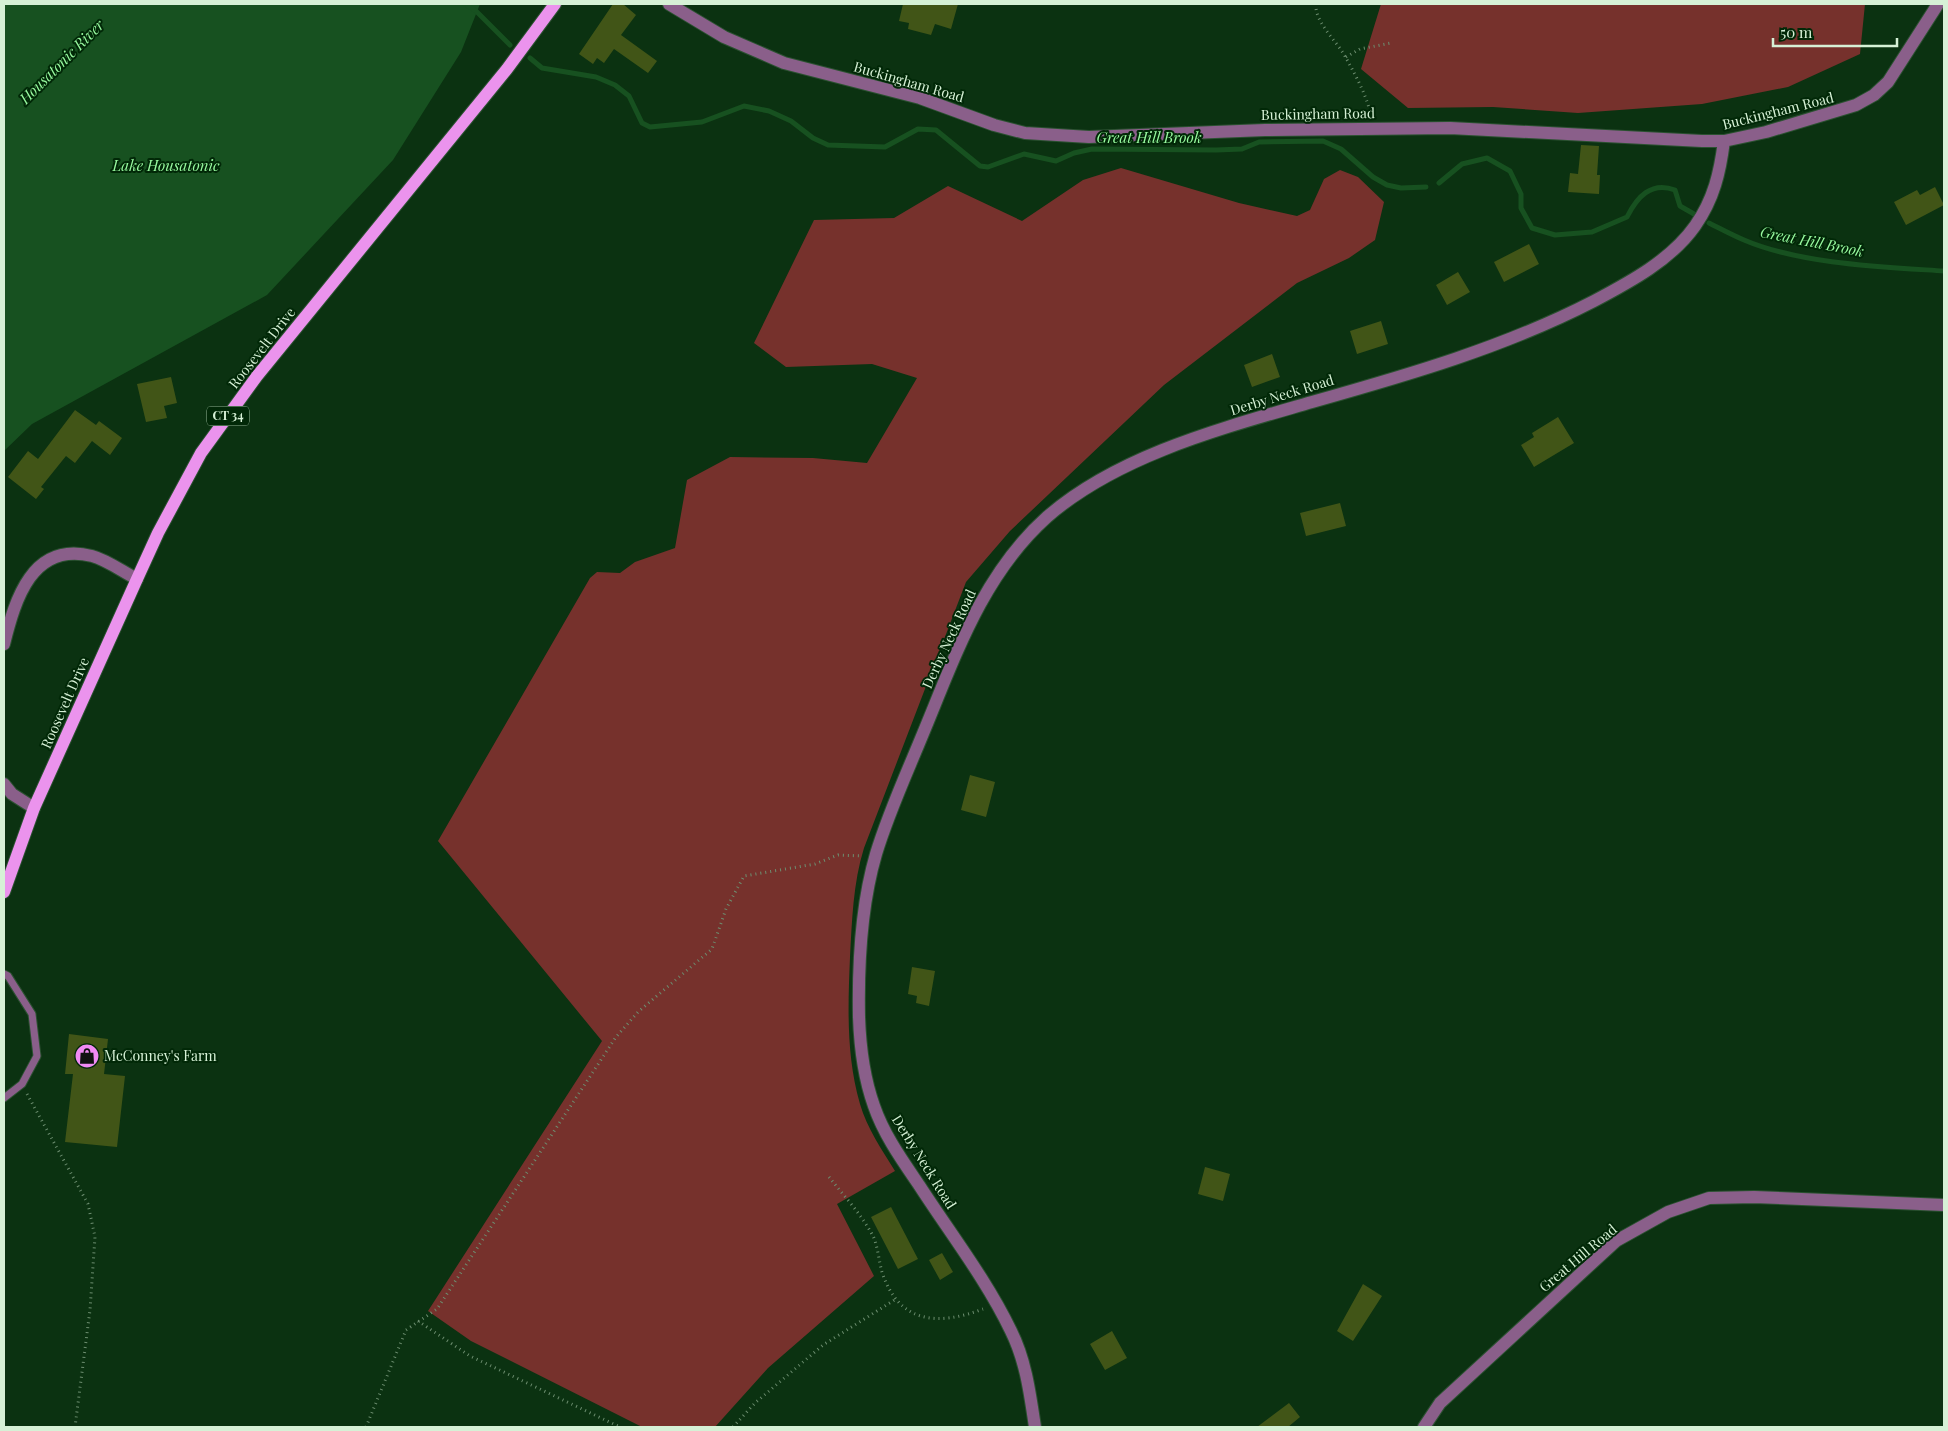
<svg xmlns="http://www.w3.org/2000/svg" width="1948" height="1431" viewBox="0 0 1948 1431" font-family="'Playfair Display',serif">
	<rect width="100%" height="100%" fill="#0b3211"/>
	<path fill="#76312c" d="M1381,4H1865L1860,54L1788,87L1702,104L1578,113L1493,107L1408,108L1361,69Z
		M1121,168L1239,203L1297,216L1310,210L1324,179L1340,170L1358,177L1384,202L1375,240L1349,258L1297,283L1164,385L1010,531L966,582L864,848C853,883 852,921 850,957C848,1007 846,1055 860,1104C867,1128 882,1150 895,1171L837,1204L874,1276L768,1368L715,1427H642L471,1341L428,1311L602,1041L438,841L590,578L597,572L620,573L635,562L675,548L687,480L730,457L813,458L867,463L917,378L872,364L786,367L754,343L814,220L894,218L948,186L1022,221L1083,180Z"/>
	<path fill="#175120" d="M4,4H480L461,52L393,160L267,295L32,424L4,451Z"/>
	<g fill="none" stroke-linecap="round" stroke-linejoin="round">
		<path stroke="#175120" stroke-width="5" d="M465,4L476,11L510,45
			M530,58L542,68L596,77L615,85L629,96L642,123L650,127L702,122L744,106L769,111L791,121L813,138L828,145L885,147L918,129L936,130L980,166L988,167L1024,154L1056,161L1074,153L1092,149L1216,150L1242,149L1259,142L1323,141L1341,149L1373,177L1387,185L1401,188L1426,187
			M1439,183L1462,164L1487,158L1510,171L1521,194V208L1532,228L1555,235L1592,232L1627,217C1637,197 1651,181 1675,190L1680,206L1694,214
			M1709,223C1721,229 1732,235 1744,240C1800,264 1883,267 1944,271"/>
	</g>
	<path fill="#415517" d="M613,4H623L636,15L621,35L657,61L648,73L614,49L604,63L597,58L593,64L579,54Z
		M903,4H958L951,29L935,24L931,35L908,29L909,23L899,21Z
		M1581,145L1599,146L1597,175H1600L1599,194L1568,192L1570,173L1578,174Z
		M1935,187L1944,205L1906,225L1894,202L1917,190L1920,195Z
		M1529,244L1539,264L1504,282L1494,262Z
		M1458,272L1470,292L1447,305L1436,285Z
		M1381,321L1388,344L1357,354L1350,331Z
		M1272,354L1280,377L1252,387L1244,365Z
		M171,377L177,403L164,406L167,418L146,422L137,384Z
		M75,410L96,425L99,421L122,438L110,455L92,441L75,463L66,456L41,487L44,489L36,499L8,477L28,451L38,459Z
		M1558,417L1574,443L1534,467L1521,445L1534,437L1532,433Z
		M1340,503L1346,526L1306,536L1300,513Z
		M970,775L995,782L986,817L961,810Z
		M912,967L935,971L929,1006L916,1003L917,996L908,994Z
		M69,1034L108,1039L104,1074L125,1076L117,1147L65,1142L73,1074H65Z
		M1205,1167L1230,1174L1223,1201L1198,1194Z
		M891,1207L918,1259L898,1269L871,1217Z
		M942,1253L953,1272L940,1280L929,1260Z
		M1363,1284L1382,1296L1353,1341L1337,1331Z
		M1112,1331L1127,1358L1105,1370L1090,1344Z
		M1289,1403L1300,1417L1288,1427H1257Z"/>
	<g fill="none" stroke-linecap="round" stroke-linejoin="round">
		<defs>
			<path id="service" d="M4,974L8,976L32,1014L37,1056L22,1084L4,1098"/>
			<path id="minor" d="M669,4L724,37L784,63L920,98L994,125L1025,133L1089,137L1265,130L1450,128L1702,141H1724L1766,132L1856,105L1874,95L1888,82L1938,4
				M4,644C15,600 32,541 92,556C107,560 123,572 137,579
				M4,784L12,794L34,808
				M1035,1427C1030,1394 1026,1361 1011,1331C986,1279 950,1233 919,1185C902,1160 884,1135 874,1106C864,1078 860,1047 859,1017C858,964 861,905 876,854C888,814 906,775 922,736C955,657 982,575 1047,517C1118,455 1223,428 1312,402C1408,375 1505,347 1594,301C1630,282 1671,260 1695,226C1714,199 1720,172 1724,141
				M1424,1427L1440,1403L1616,1241L1668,1212L1709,1198L1754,1197L1944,1205"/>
			<path id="primary" d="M4,892L34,808L137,579L158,533L201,453L257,376L507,69L555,4"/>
		</defs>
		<use href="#service" stroke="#2b5131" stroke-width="9"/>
		<use href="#minor" stroke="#2b5131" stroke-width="14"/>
		<use href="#primary" stroke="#2b5131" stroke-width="14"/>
		<path stroke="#6d8e70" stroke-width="3" stroke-dasharray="1 4" stroke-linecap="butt" d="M1316,4C1314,22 1338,42 1346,58C1356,76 1367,96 1371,116
			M1346,57L1360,49L1391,43
			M27,1094L88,1204L95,1237L90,1310L75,1427
			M829,1177C844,1196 863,1216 874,1238C878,1249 879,1261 882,1272C899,1324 938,1326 983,1309
			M418,1321L470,1356L620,1427
			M366,1427L406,1330L437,1309L616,1037L638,1012L712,949L726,909L744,876L815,864L838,855L862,856
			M733,1427L755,1403L823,1345L896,1299"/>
		<use href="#service" stroke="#8a5f8a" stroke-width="7"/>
		<use href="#minor" stroke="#8a5f8a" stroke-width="12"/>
		<use href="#primary" stroke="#eb93ed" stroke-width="12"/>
	</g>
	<defs>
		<symbol id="shop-disc" viewBox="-11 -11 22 22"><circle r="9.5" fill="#f18af4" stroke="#012807"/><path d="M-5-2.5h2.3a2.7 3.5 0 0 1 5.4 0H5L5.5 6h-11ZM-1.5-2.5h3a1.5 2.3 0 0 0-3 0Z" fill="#111"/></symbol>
	</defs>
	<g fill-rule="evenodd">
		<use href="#shop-disc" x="73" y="1042" width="28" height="28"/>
	</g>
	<g text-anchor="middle" stroke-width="4" stroke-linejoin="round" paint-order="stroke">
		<rect fill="#012807" stroke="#96b598" stroke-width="1" x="207" y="406.5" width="42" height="19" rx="4"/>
		<g font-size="12" font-weight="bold" fill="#d6f1d6">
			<text x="228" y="420">CT 34</text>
		</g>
		<g font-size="14" fill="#d6f1d6" stroke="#012807">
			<text transform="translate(909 82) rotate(16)" y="5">Buckingham Road</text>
			<text transform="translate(1778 111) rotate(-14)" y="5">Buckingham Road</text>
			<text transform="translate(1318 114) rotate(-1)" y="5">Buckingham Road</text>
			<text transform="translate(262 348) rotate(-52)" y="5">Roosevelt Drive</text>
			<text transform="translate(1282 395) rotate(-17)" y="5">Derby Neck Road</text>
			<text transform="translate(949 639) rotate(-65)" y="5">Derby Neck Road</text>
			<text transform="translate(65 703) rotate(-66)" y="5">Roosevelt Drive</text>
			<text transform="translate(924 1162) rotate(58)" y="5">Derby Neck Road</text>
			<text transform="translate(1578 1258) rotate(-40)" y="5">Great Hill Road</text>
		</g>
		<g font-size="14" fill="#d6f1d6" stroke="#012807" text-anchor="start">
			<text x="104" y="1061">McConney's Farm</text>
		</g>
		<g font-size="15" font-style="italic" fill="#97f99f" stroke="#012807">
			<text transform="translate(62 62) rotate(-45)" y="5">Housatonic River</text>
			<text x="1149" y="143">Great Hill Brook</text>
			<text x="166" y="171">Lake Housatonic</text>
			<text transform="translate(1812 242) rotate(11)" y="5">Great Hill Brook</text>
		</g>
	</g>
	<rect width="1948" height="1431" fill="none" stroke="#d6f1d6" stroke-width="10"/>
	<path d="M1773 38v8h124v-8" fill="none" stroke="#d6f1d6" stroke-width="2.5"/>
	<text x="1780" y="38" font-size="15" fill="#d6f1d6" stroke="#012807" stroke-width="4" paint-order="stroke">50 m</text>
</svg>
